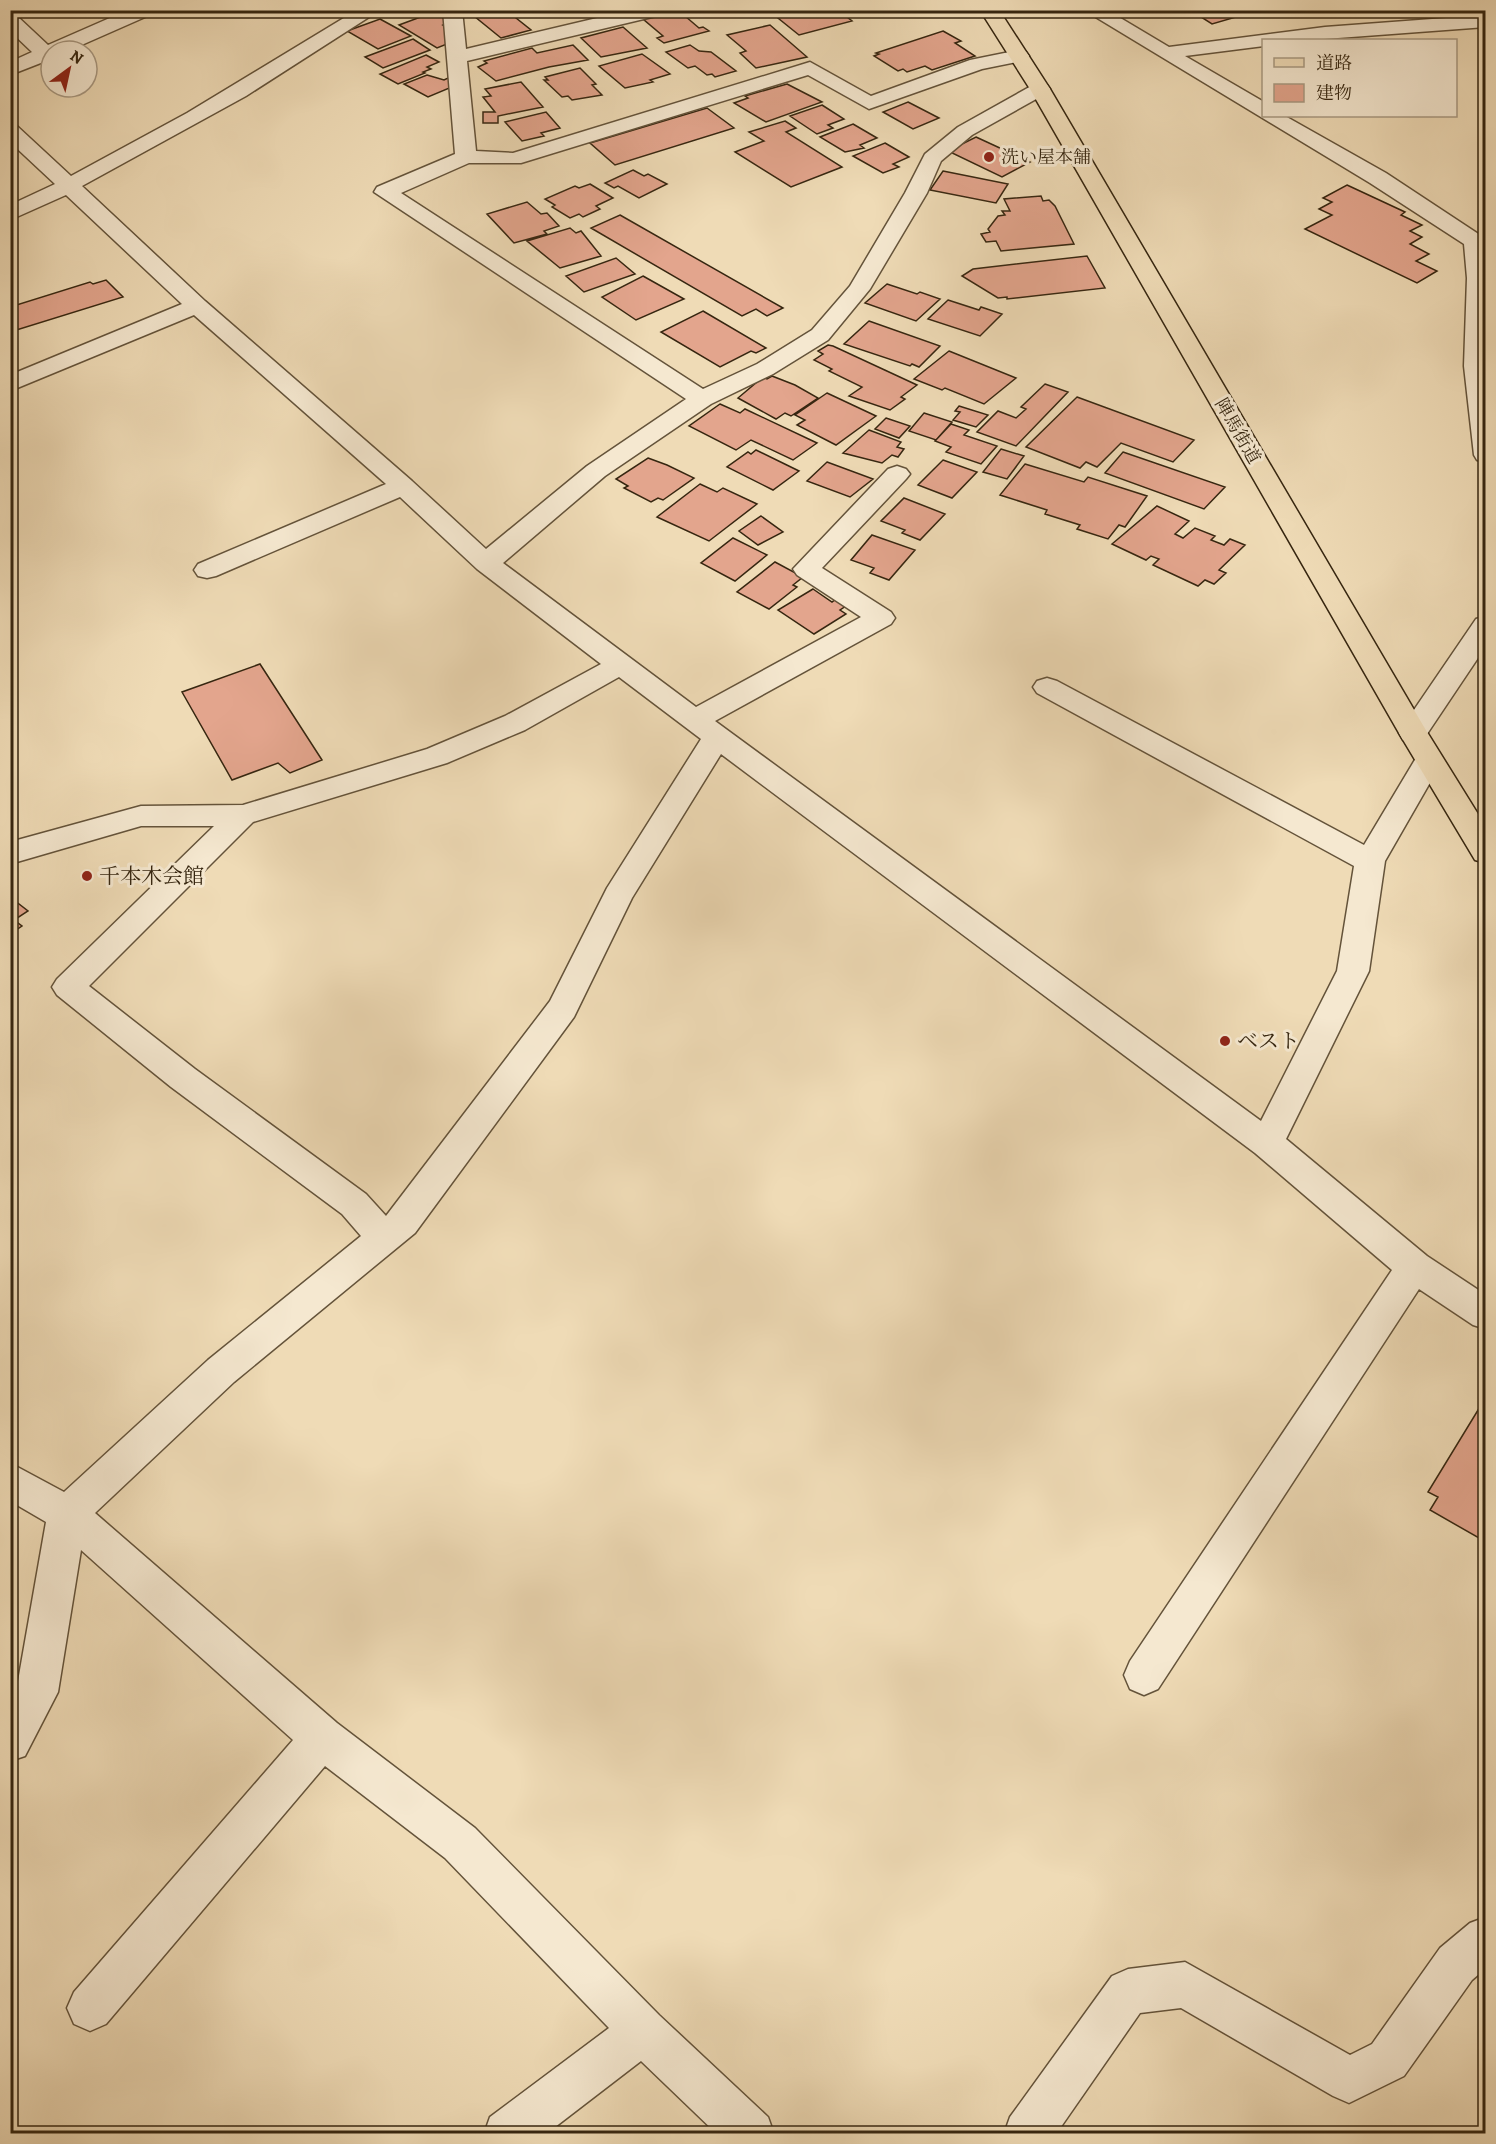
<svg xmlns="http://www.w3.org/2000/svg" width="1496" height="2144" viewBox="0 0 1496 2144" font-family="Alegreya,'Noto Serif JP',serif">
	<rect width="100%" height="100%" fill="#efdbb6"/>
	<filter id="stains"><feTurbulence type="fractalNoise" baseFrequency=".00333" numOctaves="4"/><feColorMatrix values="0 0 0 0 .2 0 0 0 0 .09 0 0 0 0 .02 0 0 0 .5 -.17"/></filter>
	<radialGradient id="worn" r=".72"><stop offset=".6" stop-color="#630" stop-opacity="0"/><stop offset="1" stop-color="#630" stop-opacity=".3"/></radialGradient>
	<path fill="#e3a58d" stroke="#362610" stroke-width="1.5" d="M394,10H424L405,17Z
		M493,10H506L531,30L501,38L474,16Z
		M678,10L699,28L703,27L709,31L664,43L657,38L663,36L643,19Z
		M768,10H838L852,21L799,35Z
		M1190,10H1237L1243,15L1212,24Z
		M434,12L450,22L443,25L451,29L452,42L437,48L399,25Z
		M380,19L411,36L378,49L347,31Z
		M770,25L807,57L756,68L740,53L746,51L727,35Z
		M623,27L647,48L601,57L581,38Z
		M943,31L961,41L955,43L975,56L932,70L925,66L907,72L903,69L898,71L874,56L879,54L876,53Z
		M413,39L430,50L383,68L365,57Z
		M573,45L588,60L549,67L496,81L478,67L487,63L484,61L532,48L537,53Z
		M690,45L699,51L711,52L736,71L715,77L712,74L707,75L695,66L688,68L666,52Z
		M642,54L670,74L650,80L653,82L625,88L599,66Z
		M426,55L439,62L427,67L431,69L423,72L425,73L398,84L380,74Z
		M580,68L596,84L592,85L602,95L572,100L568,96L562,97L544,80H548L545,77Z
		M427,75L444,80L448,78L459,84L428,97L404,84Z
		M521,82L543,107L498,116V123H483V112H495L483,97L491,96L485,89Z
		M787,84L822,102L766,122L734,103L748,98L745,96Z
		M908,102L939,118L913,129L883,112Z
		M822,105L844,119L828,125L833,128L817,134L790,116Z
		M707,108L734,128L615,165L590,143Z
		M546,112L560,128L541,133L544,136L522,141L505,122Z
		M785,121L796,128L786,132L842,167L791,187L735,152L764,141L749,132Z
		M853,124L877,138L860,145L864,148L845,152L820,137Z
		M976,137L1030,162L1002,177L948,151Z
		M885,143L909,157L893,164L899,167L883,173L853,156Z
		M633,170L644,176L648,174L667,184L639,198L618,186L614,188L605,183Z
		M943,171L1008,184L996,203L930,190Z
		M590,184L613,198L596,206L600,209L583,217L579,214L570,218L552,207L555,205L545,199L575,186L579,188Z
		M1347,185L1405,212L1401,215L1422,225L1410,231L1422,237L1410,244L1429,254L1416,261L1437,271L1417,283L1305,229L1332,215L1319,209L1332,202L1323,198Z
		M1041,196L1043,201L1049,200L1055,206L1074,244L1001,251L996,241L986,242L981,234L990,232L988,229L998,216L1005,215L1002,211H1010L1004,199Z
		M527,202L541,214L547,213L559,226L544,231L547,234L514,243L487,214Z
		M620,215L783,308L767,316L756,309L742,316L591,228Z
		M570,228L576,233L581,231L601,256L560,268L527,241Z
		M1087,256L1105,288L1007,299V297L998,298L962,276L973,269Z
		M616,258L635,274L584,292L566,276Z
		M643,276L684,299L636,320L602,297Z
		M106,280L123,297L10,332V307L90,282L93,284Z
		M887,284L917,294L920,292L940,299L916,321L865,303Z
		M948,300L979,310L981,307L1002,314L980,336L928,319Z
		M703,311L766,348L756,353L751,351L720,367L661,332Z
		M869,321L940,346L919,367L912,364L910,366L844,344Z
		M828,345L833,346L917,385L901,397L905,399L890,410L849,396L862,387L829,371L832,369L814,360L823,354L818,351Z
		M949,351L1016,378L984,404L945,388L942,390L914,379Z
		M772,376L795,385L818,398L791,416L785,413L776,419L738,398L763,377L767,379Z
		M1045,384L1068,392L1016,446L977,432L998,411L1016,418L1026,409L1021,407Z
		M827,393L876,416L836,445L797,425L805,420L795,415Z
		M1077,397L1194,440L1173,462L1121,443L1097,467L1086,462L1080,468L1026,447Z
		M720,404L740,413L745,409L817,443L793,460L751,440L736,450L689,426Z
		M959,406L988,415L976,427L953,420L960,412L955,411Z
		M924,413L952,422L936,440L909,431Z
		M886,418L910,426L899,438L875,429Z
		M951,424L969,430L964,435L997,446L981,464L946,452L951,447L935,441Z
		M869,430L901,442L897,447L904,449L898,457L892,455L882,463L843,453Z
		M1001,449L1024,456L1007,479L983,472Z
		M756,450L799,471L773,490L727,467L748,452L751,454Z
		M1123,452L1225,487L1204,509L1105,473Z
		M648,458L667,465L694,478L663,500L658,498L651,502L624,488L628,486L616,479Z
		M943,460L977,472L952,498L918,485Z
		M827,462L873,479L850,497L807,481Z
		M1025,464L1084,482L1088,477L1147,496L1125,527L1119,525L1108,539L1077,529L1080,525L1045,514L1047,510L1000,495Z
		M700,484L717,492L723,488L757,504L709,541L657,517Z
		M904,498L945,514L920,540L902,533L905,530L881,521Z
		M1157,506L1189,521L1175,534L1183,538L1195,528L1215,536L1211,540L1224,545L1230,539L1245,545L1219,570L1226,573L1214,584L1205,580L1198,586L1153,565L1159,559L1151,556L1146,560L1112,544Z
		M761,516L783,532L758,545L739,531Z
		M872,535L915,550L889,580L870,573L874,568L851,560Z
		M733,538L767,555L735,581L701,563Z
		M775,562L803,577L793,585L797,587L769,609L737,592Z
		M813,589L832,602L836,599L846,606L840,610L846,614L814,634L778,610Z
		M260,664L322,760L290,773L278,763L232,780L182,692Z
		M10,897L28,911L14,920L22,926L10,934Z
		M1486,1397V1542L1430,1510L1438,1497L1428,1492Z"/>
	<g fill="none" stroke-linecap="round" stroke-linejoin="round">
		<defs>
			<path id="minor" d="M128,10H154L152,14L68,51H51V59L10,75V62L32,52L10,31V14L17,16L48,45Z
				M357,10H380L246,96L82,186L205,301L412,481L486,549L587,466L686,399L374,192L377,187L455,154L443,10H462L466,49L631,10H667L665,14L467,61L476,151L513,153L810,62L871,96L970,60L1019,50L1026,52L1029,56L1026,60L982,69L869,109L808,75L521,163H469L401,193L703,389L757,364L812,330L850,286L905,193L925,154L958,127L1033,85H1047L1050,89L1047,93L972,135L941,161L927,193L870,289L828,340L773,374L711,404L605,476L503,563L696,707L861,617L797,575L793,569L888,469L897,466L906,469L910,474L906,479L822,568L891,612L895,618L891,624L715,721L1261,1121L1337,971L1354,866L1037,693L1033,687L1037,681L1047,678L1057,681L1364,845L1419,753L1429,750L1439,753L1443,760L1385,861L1369,971L1286,1139L1427,1256L1486,1295V1329L1473,1325L1419,1289L1158,1689L1144,1695L1130,1689L1124,1675L1130,1661L1392,1270L1255,1153L721,754L632,898L574,1017L415,1233L234,1382L95,1513L337,1723L475,1828L659,2015L768,2117L774,2134H717L641,2061L546,2134H484L490,2117L609,2028L445,1858L325,1766L106,2024L90,2031L74,2024L67,2008L74,1992L293,1740L81,1550L58,1692L25,1756L10,1761V1699L17,1687L46,1522L10,1501V1463L64,1492L208,1360L361,1236L342,1214L171,1087L57,995L52,987L57,979L214,826H141L10,864V842L141,806L243,805L427,749L505,716L601,664L477,569L400,497L216,576L207,578L198,576L194,570L198,564L386,484L194,315L10,391V375L182,304L66,195L10,220V205L55,184L10,142V124L17,126L71,176L187,113ZM619,677L701,739L607,888L550,1001L386,1216L366,1194L195,1069L89,986L253,822L447,763L525,730Z
				M1084,10H1107L1169,47L1325,27L1486,15V27L1311,40H1264V46L1185,56L1264,102V116H1285L1386,173L1486,239V462L1477,460L1474,455L1464,366L1467,278L1464,244L1370,183Z
				M1486,616V646L1423,740L1413,743L1403,740L1399,733L1403,726L1476,619Z
				M1486,1917V1968L1472,1980L1404,2076L1349,2103L1333,2096L1181,2008L1140,2013L1056,2134H1004L1010,2117L1112,1976L1128,1969L1185,1962L1350,2055L1372,2044L1440,1948L1470,1923Z"/>
			<path id="major" d="M980,10H999L1050,89L1427,732L1486,827V863L1475,860L1399,733L1030,89Z"/>
		</defs>
		<use href="#minor" stroke="#64533a" stroke-width="3"/>
		<use href="#major" stroke="#362610" stroke-width="3"/>
		<use href="#minor" fill="#f5e8d0" fill-rule="evenodd"/>
		<use href="#major" fill="#efdbb6" fill-rule="evenodd"/>
	</g>
	<g fill="#8f2418" stroke="#f5e8d0" stroke-width="2">
		<circle cx="989" cy="157" r="6"/>
		<circle cx="87" cy="876" r="6"/>
		<circle cx="1225" cy="1041" r="6"/>
	</g>
	<g text-anchor="middle" stroke-width="6" stroke-linejoin="round" paint-order="stroke">
		<g font-size="18" fill="#362610" stroke="#f5e8d0" text-anchor="start">
			<text x="1001" y="163">洗い屋本舗</text>
		</g>
		<g font-size="18" fill="#362610" stroke="#f5e8d0">
			<text transform="translate(1238 431) rotate(60)" y="6">陣馬街道</text>
		</g>
		<g font-size="21" fill="#362610" stroke="#f5e8d0" text-anchor="start">
			<text x="99" y="883">千本木会館</text>
			<text x="1237" y="1048">ベスト</text>
		</g>
	</g>
	<rect width="1496" height="2144" fill="none" stroke="#efdbb6" stroke-width="36"/>
	<rect x="12" y="12" width="1472" height="2120" fill="none" stroke="#362610" stroke-width="3"/>
	<rect x="18" y="18" width="1460" height="2108" fill="none" stroke="#362610" stroke-width="1.5"/>
	<rect x="1262" y="39" width="195" height="78" fill="#f5e8d0" stroke="#a99a83" stroke-width="1.5"/>
	<rect x="1274" y="58" width="30" height="9" fill="#efdbb6" stroke="#a99a83" stroke-width="1.5"/>
	<text x="1316" y="69" font-size="18" fill="#362610">道路</text>
	<rect x="1274" y="84" width="30" height="18" fill="#e3a58d" stroke="#a99a83" stroke-width="1.5"/>
	<text x="1316" y="99" font-size="18" fill="#362610">建物</text>
	<g transform="translate(69 69) rotate(33)"><circle r="28" fill="#f5e8d0" stroke="#a99a83" stroke-width="1.5"/>
	<path d="M0-4.5L10 22L0 15L-10 22Z" fill="#8f2418"/>
	<text y="-9" font-size="16" font-weight="bold" text-anchor="middle" fill="#362610">N</text>
	</g>
	<rect width="100%" height="100%" filter="url(#stains)"/>
	<rect width="100%" height="100%" fill="url(#worn)"/>
</svg>
